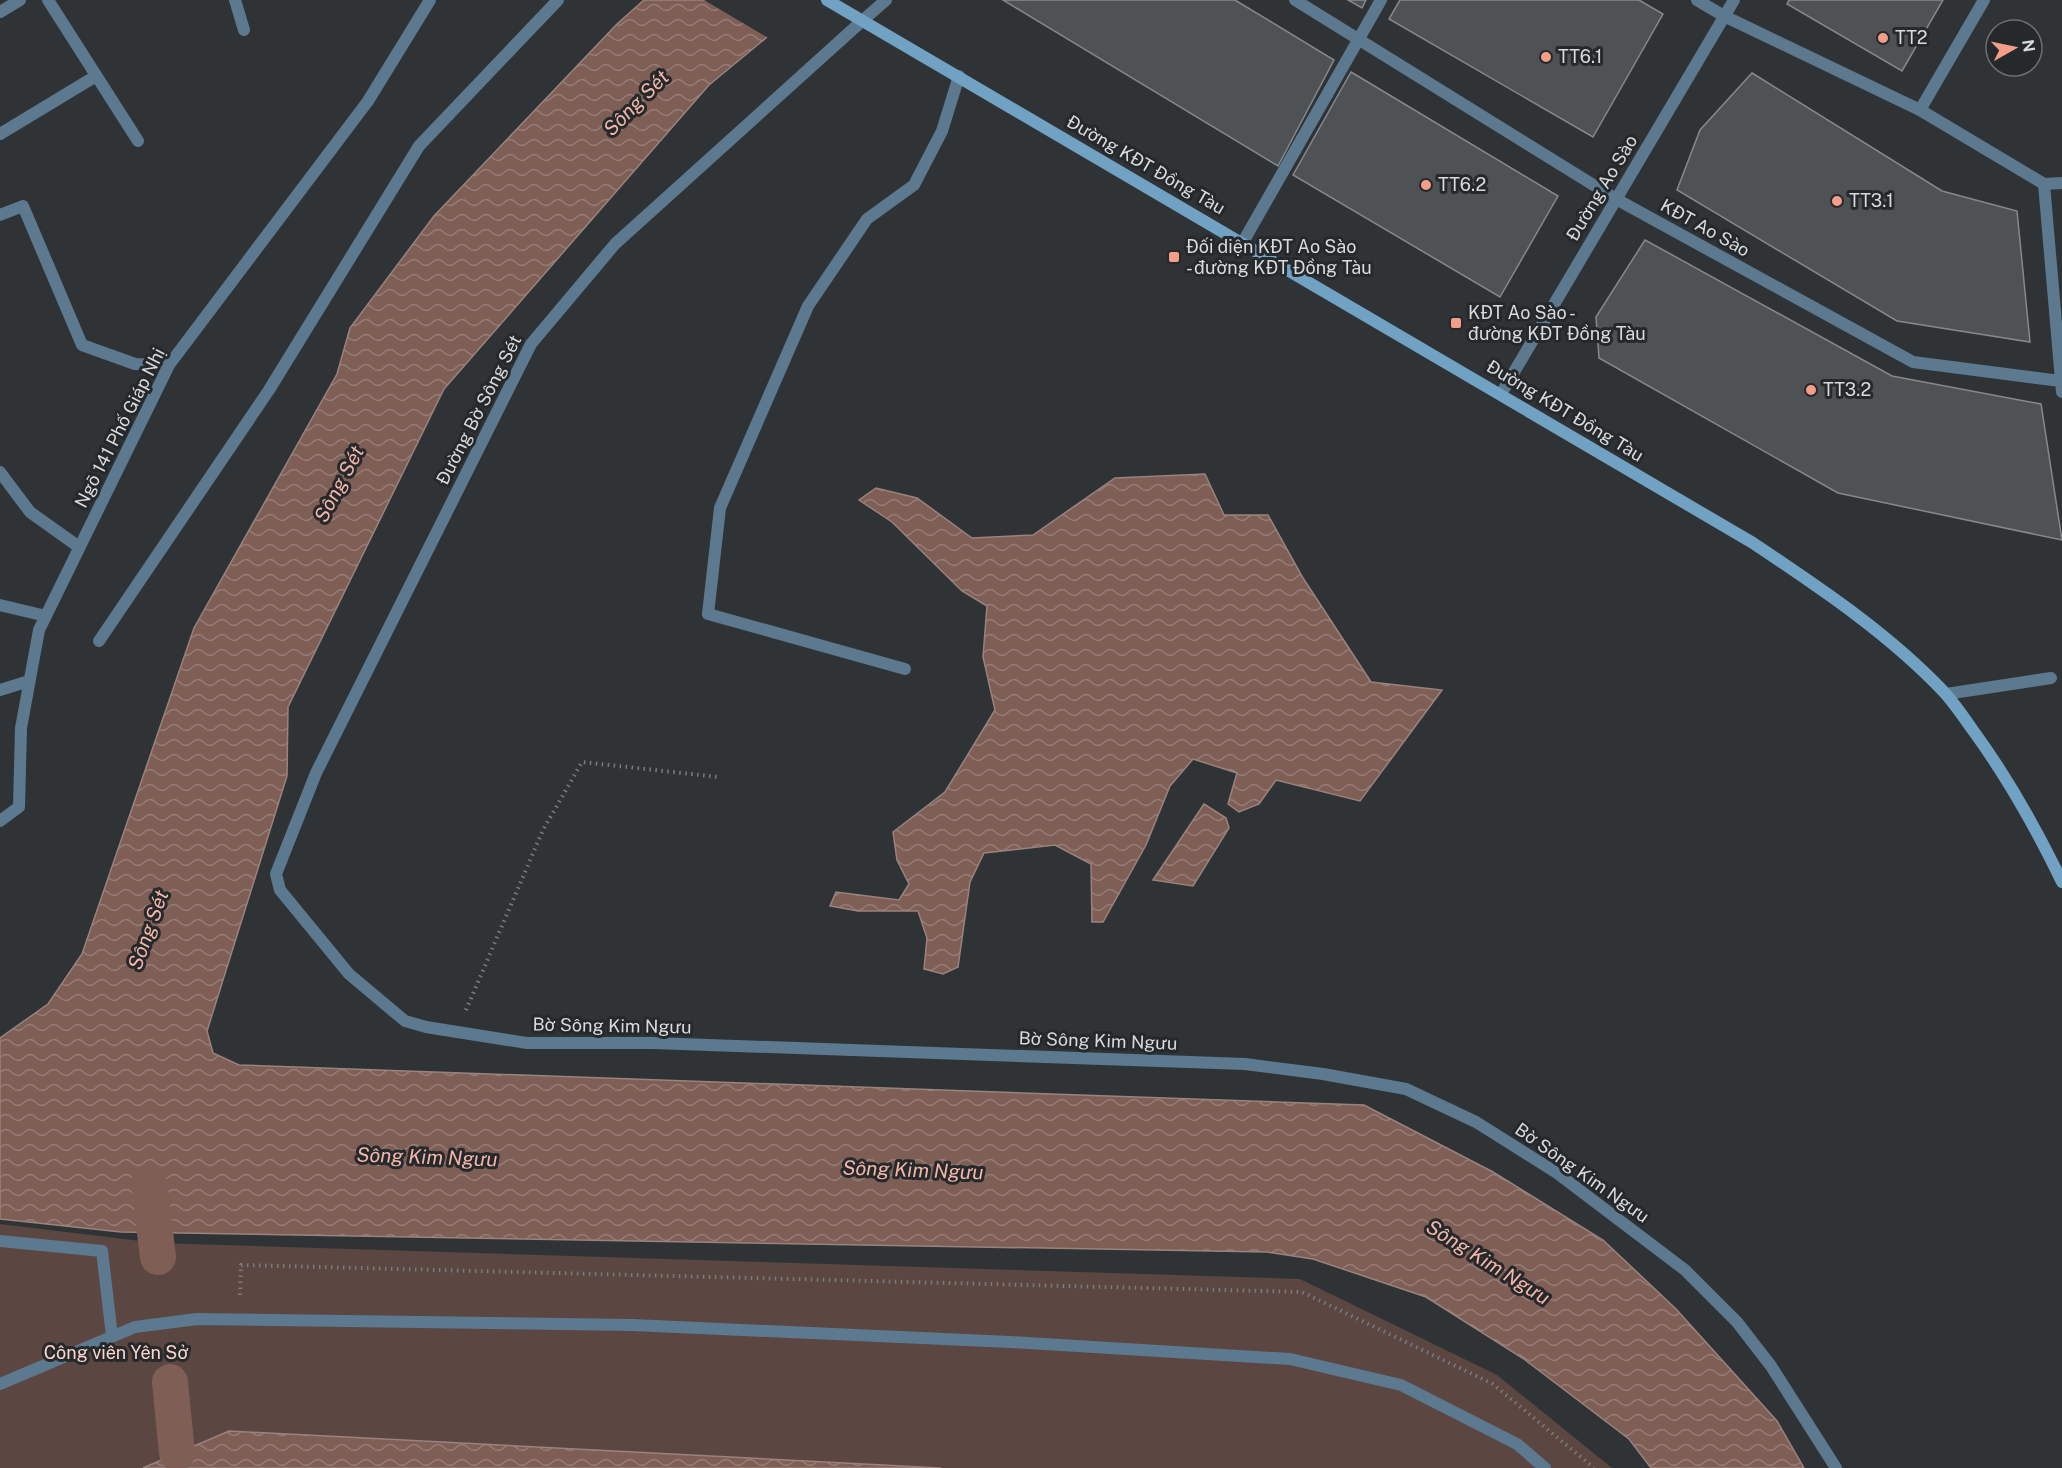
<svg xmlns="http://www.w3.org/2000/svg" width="2062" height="1468" viewBox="0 0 2062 1468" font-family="'Public Sans',sans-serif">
	<defs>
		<pattern id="water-waves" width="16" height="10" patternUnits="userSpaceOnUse" patternTransform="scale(1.5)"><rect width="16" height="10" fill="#7f5e56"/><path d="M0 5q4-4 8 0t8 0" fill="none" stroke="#967c76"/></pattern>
	</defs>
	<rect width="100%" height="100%" fill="#303336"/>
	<path fill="#5b4641" d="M0,1224L157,1243L1300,1279L1497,1375L1612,1468H0Z"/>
	<path fill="url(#water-waves)" stroke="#9a837e" stroke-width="1.5" d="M644,0H812L709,85L444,389L288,707L287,776L207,1031L213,1053L239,1065L1364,1105L1493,1172L1603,1240L1676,1309L1777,1421L1804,1468H1651L1629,1439L1524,1359L1426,1297L1313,1259L1267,1252L121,1232L0,1219V1038L48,1004L82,954L194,628L337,374L350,328L434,216L617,24Z
		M1205,474L1224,515H1268L1303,578L1371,682L1442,690L1360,801L1276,780L1259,804L1239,812L1228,804L1237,773L1193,759L1170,786L1146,845L1103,922H1092L1091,864L1055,845L984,853L970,882L958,967L943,974L924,969L927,938L918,911H858L830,906L836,892L899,900L909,884L897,860L893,832L945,792L995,710L983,657L987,606L962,591L892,522L859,500L876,488L917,498L972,538L1033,535L1115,478Z
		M1204,804L1226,818L1229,828L1193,886L1153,880Z
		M229,1431L941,1468H143Z"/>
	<path fill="#303336" d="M704,0H815L770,39Z"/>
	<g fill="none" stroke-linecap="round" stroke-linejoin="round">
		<path stroke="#7f5e56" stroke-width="36" d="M149,1183L158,1257
			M170,1382L177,1453"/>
	</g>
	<path fill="#4e5254" stroke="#85898c" stroke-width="1.5" d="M1003,0H1235L1334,60L1278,166Z
		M1348,0H1366L1362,8Z
		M1400,0H1639L1663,14L1593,137L1389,19Z
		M1789,0H1943L1902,71L1787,4Z
		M1351,72L1558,196L1500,297L1293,175Z
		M1752,73L1942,191L2017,211L2030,342L1897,321L1677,190L1700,130Z
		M1645,240L1892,376L2041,404L2062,540L1838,493L1599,358L1596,317Z"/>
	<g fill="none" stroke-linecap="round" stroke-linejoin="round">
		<path stroke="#7a7c7e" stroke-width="4" stroke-dasharray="1.5 4.5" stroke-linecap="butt" d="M466,1010L543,830L582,762L718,777
			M240,1295L241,1265L1302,1292L1493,1384L1594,1468"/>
		<path stroke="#5c798f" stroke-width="12" d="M48,0L138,141
			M235,0L244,30
			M0,12L20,0
			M0,134L96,76
			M0,215L23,206L82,345L135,364L169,365
			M1243,242L1381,0
			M0,472L30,512L79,547
			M0,605L46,616
			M905,669L708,614L720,508L808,306L867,219L914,185L942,131L959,76
			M0,690L29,681
			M0,821L19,807L21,728L39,630L169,365L368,101L430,0
			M0,1241L102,1251L112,1336
			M0,1384L135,1327L197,1319L633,1325L1010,1342L1290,1359L1401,1385L1517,1444L1545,1468"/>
		<path stroke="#5c798f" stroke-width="12" d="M1295,0L1616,199L1913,362L2060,381
			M1697,0L1724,16L1920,110L2044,184L2062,183
			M862,21L615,244L531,344L316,773L276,874L280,890L349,974L405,1021L426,1027L527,1043H653L1245,1064L1323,1074L1406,1089L1476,1122L1557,1173L1685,1270L1737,1322L1771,1366L1836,1468
			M1920,110L1984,0
			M2044,184L2062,392
			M1501,394L1734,0
			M99,641L269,390L419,146L558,0
			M1946,694L2051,678"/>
		<path stroke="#5c798f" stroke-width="12" d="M862,21L886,0"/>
		<path stroke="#71a1c3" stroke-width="12" d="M827,0L1753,543C1820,588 1888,633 1944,692C1954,703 1963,716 1972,729C2008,778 2035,826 2062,882"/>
	</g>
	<g fill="#f49e8a" stroke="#26292c" stroke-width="2">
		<circle cx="1883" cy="38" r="6"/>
		<circle cx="1546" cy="57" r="6"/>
		<circle cx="1426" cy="185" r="6"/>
		<circle cx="1837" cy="201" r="6"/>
		<rect x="1168" y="251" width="12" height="12" rx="3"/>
		<rect x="1450" y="317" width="12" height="12" rx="3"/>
		<circle cx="1811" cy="390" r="6"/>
	</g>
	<g text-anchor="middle" stroke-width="6" stroke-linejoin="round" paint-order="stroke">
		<g font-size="18" fill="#d8dadb" stroke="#26292c" text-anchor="start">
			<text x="1895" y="44">TT2</text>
			<text x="1558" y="63">TT6.1</text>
			<text x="1438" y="191">TT6.2</text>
			<text x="1849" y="207">TT3.1</text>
			<text x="1186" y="253">Đối diện KĐT Ao Sào<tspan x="1186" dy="21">- đường KĐT Đồng Tàu</tspan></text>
			<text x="1468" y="319">KĐT Ao Sào -<tspan x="1468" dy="21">đường KĐT Đồng Tàu</tspan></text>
			<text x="1823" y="396">TT3.2</text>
		</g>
		<g font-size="18" fill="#d8dadb" stroke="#26292c">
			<text transform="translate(1146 165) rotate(30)" y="6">Đường KĐT Đồng Tàu</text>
			<text transform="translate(1602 188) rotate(-59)" y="6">Đường Ao Sào</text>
			<text transform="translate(1705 228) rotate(29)" y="6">KĐT Ao Sào</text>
			<text transform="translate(479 410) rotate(-63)" y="6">Đường Bờ Sông Sét</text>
			<text transform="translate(1565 411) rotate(31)" y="6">Đường KĐT Đồng Tàu</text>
			<text transform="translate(120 428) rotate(-63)" y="6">Ngõ 141 Phố Giáp Nhị</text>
			<text transform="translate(612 1026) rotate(1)" y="6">Bờ Sông Kim Ngưu</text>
			<text transform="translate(1098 1041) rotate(2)" y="6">Bờ Sông Kim Ngưu</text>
			<text transform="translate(1582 1173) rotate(35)" y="6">Bờ Sông Kim Ngưu</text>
		</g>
		<g font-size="18" fill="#fcd6cc" stroke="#26292c">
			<text x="116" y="1359">Công viên Yên Sở</text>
		</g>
		<g font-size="20" font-style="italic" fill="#f4b6a8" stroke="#26292c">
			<text transform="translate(636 103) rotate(-45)" y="7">Sông Sét</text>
			<text transform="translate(339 484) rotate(-62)" y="7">Sông Sét</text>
			<text transform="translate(148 930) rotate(-70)" y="7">Sông Sét</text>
			<text transform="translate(427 1157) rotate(2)" y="7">Sông Kim Ngưu</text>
			<text transform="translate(913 1170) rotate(2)" y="7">Sông Kim Ngưu</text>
			<text transform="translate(1488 1262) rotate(32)" y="7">Sông Kim Ngưu</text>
		</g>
	</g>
	<g transform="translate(2014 48) rotate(81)"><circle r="28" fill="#26292c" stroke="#6d7072" stroke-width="1.5"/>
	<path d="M0-4.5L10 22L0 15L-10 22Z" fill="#f49e8a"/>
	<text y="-9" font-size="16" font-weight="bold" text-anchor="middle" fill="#d8dadb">N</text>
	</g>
</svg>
